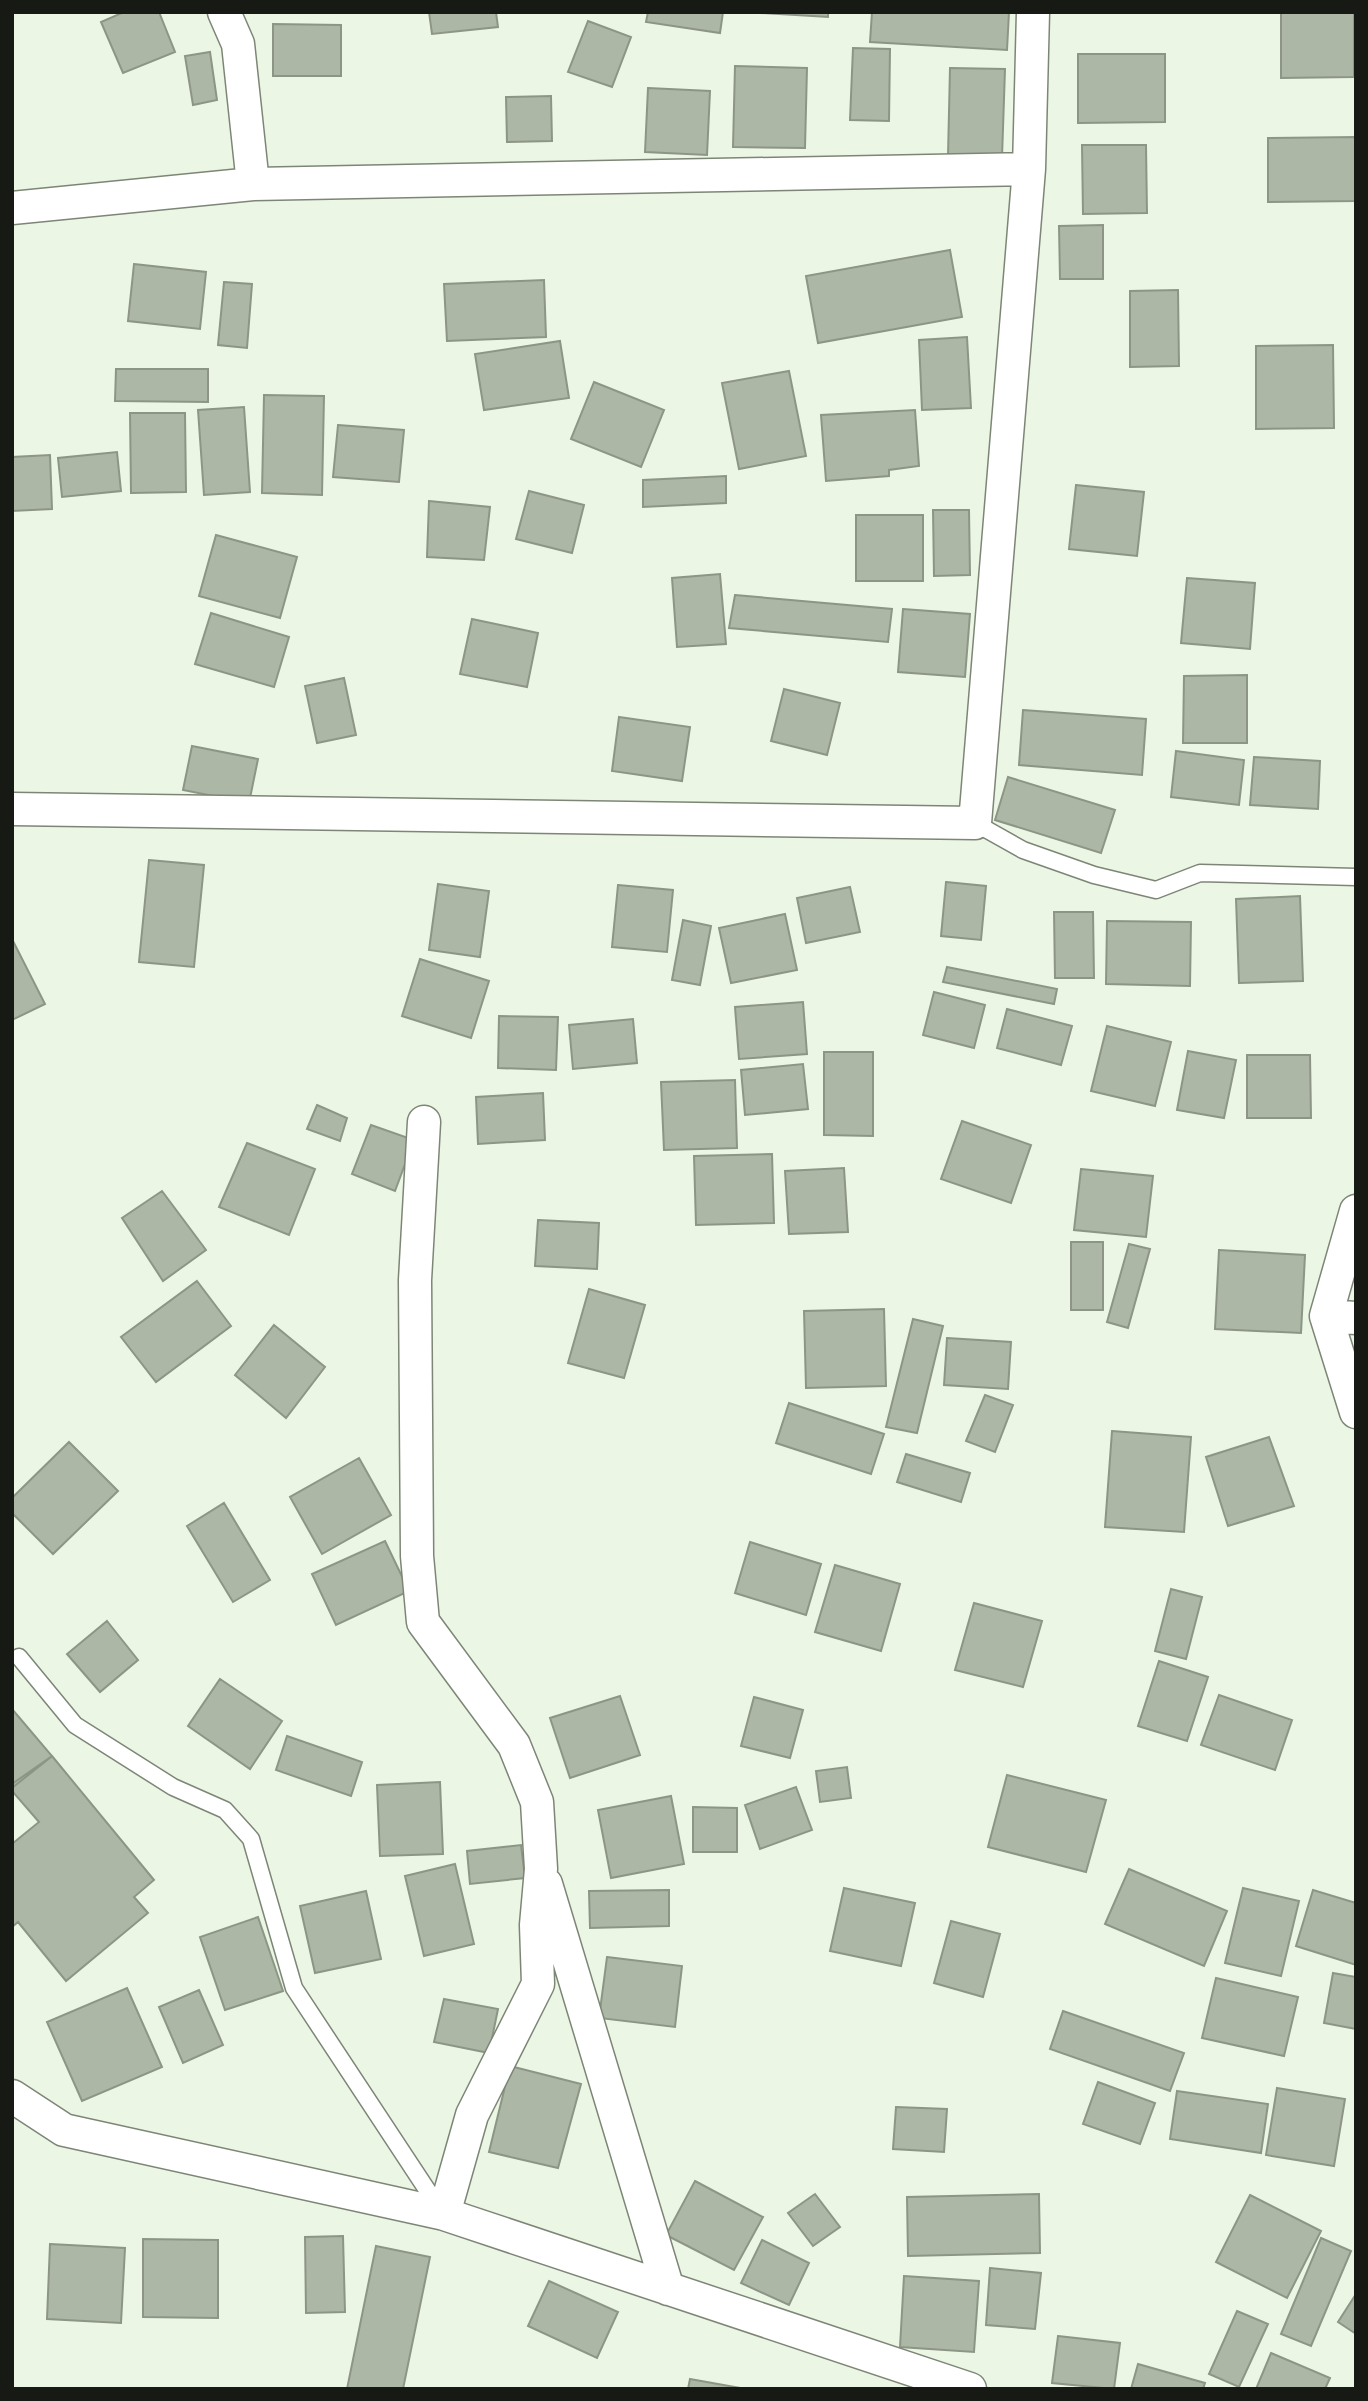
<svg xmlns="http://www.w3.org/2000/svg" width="1368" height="2401" viewBox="0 0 1368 2401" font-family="'Open Sans',sans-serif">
	<rect width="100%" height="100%" fill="#ecf6e5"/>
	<path fill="#adb7a6" stroke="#8d9686" stroke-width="2" d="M124,12H159L175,52L123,73L101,22Z
		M429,12H496L498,27L432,34Z
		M648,12H723L720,33L646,22Z
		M745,12H828V17Z
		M872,12H1009L1007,50L870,42Z
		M1281,12H1354V77L1281,78Z
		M588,21L631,37L612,87L568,72Z
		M273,24L341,25V76H273Z
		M853,48L890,49L889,121L850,120Z
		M210,52L217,100L193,105L185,56Z
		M1078,54H1165V122L1078,123Z
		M735,66L807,68L805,148L733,147Z
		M950,68L1005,69L1002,158L948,156Z
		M648,88L710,91L707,155L645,152Z
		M551,96L552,141L507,142L506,97Z
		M1356,137V201L1268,202V138Z
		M1082,145H1146L1147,213L1083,214Z
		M1103,225V279H1060L1059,226Z
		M950,250L962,317L818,343L806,276Z
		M134,264L206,272L200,329L128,321Z
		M544,280L546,337L447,341L444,284Z
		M224,282L252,284L247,348L218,345Z
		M1178,290L1179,366L1130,367V291Z
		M967,337L971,408L922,410L919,340Z
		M560,341L569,398L484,410L475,354Z
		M1333,345L1334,428L1256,429V346Z
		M116,369H208V402L115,401Z
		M789,371L806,456L739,469L722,383Z
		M594,382L664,410L641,467L571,439Z
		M264,395L324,396L322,495L262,493Z
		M244,407L250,492L204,495L198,410Z
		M915,410L919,466L889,470V476L826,481L821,415Z
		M130,413H185L186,492L131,493Z
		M338,425L404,430L399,482L333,477Z
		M117,452L121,491L62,497L58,458Z
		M50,455L52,509L12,511V457Z
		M726,476V503L643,507V480Z
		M1076,485L1144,492L1137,556L1069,549Z
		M529,491L584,505L572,553L516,539Z
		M429,501L490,507L484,560L427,557Z
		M933,510H969L970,575L934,576Z
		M856,515H923V581H856Z
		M216,535L297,557L280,618L199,596Z
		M720,574L726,644L677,647L672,578Z
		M1187,578L1255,583L1250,649L1181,643Z
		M735,595L892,609L888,642L729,628Z
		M903,609L970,614L965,677L898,672Z
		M211,613L289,637L274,687L195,664Z
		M472,619L538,633L527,687L460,674Z
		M1247,675V743H1183L1184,676Z
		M344,678L356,735L317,743L305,686Z
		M784,689L840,703L827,755L771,741Z
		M1023,710L1146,719L1142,775L1019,765Z
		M619,717L690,727L682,781L612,771Z
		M192,746L258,759L249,803L183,790Z
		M1176,751L1244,760L1239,805L1171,797Z
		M1254,757L1320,761L1318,809L1250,805Z
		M1008,777L1115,810L1101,853L995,820Z
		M149,860L204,865L194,967L139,962Z
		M946,882L986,886L981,940L941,936Z
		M438,884L489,891L480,957L429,950Z
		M618,885L673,890L667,952L612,947Z
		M850,887L860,932L806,943L797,898Z
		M1300,896L1303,981L1239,983L1236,899Z
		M1054,912H1093L1094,978H1055Z
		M785,914L797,970L731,983L719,928Z
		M683,920L711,926L700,985L672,980Z
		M1107,921L1191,922L1190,986L1106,984Z
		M12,939L45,1004L12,1020Z
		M420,959L489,981L471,1038L402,1016Z
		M947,967L1057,989L1054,1004L943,982Z
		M934,992L985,1005L974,1048L923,1035Z
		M803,1002L807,1054L739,1059L735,1007Z
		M1007,1009L1072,1026L1061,1065L997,1048Z
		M499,1016L558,1017L556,1070L498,1068Z
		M633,1019L637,1063L573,1069L569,1025Z
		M1107,1026L1171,1042L1155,1106L1091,1091Z
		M1188,1051L1236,1060L1224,1118L1177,1110Z
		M824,1052H873V1136L824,1135Z
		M1247,1055H1310L1311,1118H1247Z
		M803,1064L808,1109L745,1115L741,1070Z
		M735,1080L737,1148L664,1150L661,1082Z
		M543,1093L545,1140L478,1144L476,1097Z
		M317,1105L347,1118L340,1141L307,1129Z
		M962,1121L1031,1145L1011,1203L941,1179Z
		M371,1125L414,1140L395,1191L352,1174Z
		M247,1143L315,1169L289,1235L219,1207Z
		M772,1154L774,1223L696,1225L694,1156Z
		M844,1168L848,1232L789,1234L785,1171Z
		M1081,1169L1153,1176L1146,1237L1074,1230Z
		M162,1191L206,1250L163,1281L122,1218Z
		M538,1220L599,1223L597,1269L535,1266Z
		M1071,1242H1103V1310H1071Z
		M1129,1244L1150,1249L1128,1328L1107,1322Z
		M1219,1250L1305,1255L1301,1333L1215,1329Z
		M197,1281L231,1326L156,1382L121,1337Z
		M589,1289L645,1305L624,1378L568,1363Z
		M884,1309L886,1386L806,1388L804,1311Z
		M913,1319L943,1326L917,1433L886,1427Z
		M274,1325L325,1367L286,1418L235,1375Z
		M947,1338L1011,1342L1008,1389L944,1385Z
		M985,1395L1013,1405L995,1452L966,1441Z
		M789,1403L884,1434L871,1474L776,1443Z
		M1112,1431L1191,1437L1184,1532L1105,1527Z
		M1269,1437L1294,1506L1228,1526L1206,1457Z
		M69,1442L118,1491L53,1554L12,1513V1498Z
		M906,1454L970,1473L961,1502L897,1482Z
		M359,1458L391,1515L322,1554L290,1497Z
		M224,1503L270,1580L233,1602L187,1526Z
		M385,1541L409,1591L336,1625L312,1574Z
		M750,1542L821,1564L806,1615L735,1593Z
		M835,1565L900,1584L881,1651L815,1632Z
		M1171,1589L1202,1597L1186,1659L1155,1651Z
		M974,1603L1042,1621L1023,1687L955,1670Z
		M107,1621L138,1660L100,1692L67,1654Z
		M1159,1661L1208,1677L1187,1741L1138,1726Z
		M220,1679L282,1721L250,1769L188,1726Z
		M1219,1695L1292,1720L1275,1770L1201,1745Z
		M620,1696L640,1755L570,1778L550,1718Z
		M754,1697L803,1710L790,1758L741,1746Z
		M12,1709L52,1756L12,1788Z
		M287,1736L362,1762L351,1796L276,1770Z
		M52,1756L154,1880L134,1897L148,1913L66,1981L18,1922L12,1927V1844L39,1822L12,1791V1784Z
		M847,1767L851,1798L820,1802L816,1771Z
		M1007,1775L1106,1800L1086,1872L988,1847Z
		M440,1782L443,1854L380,1856L377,1785Z
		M796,1787L812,1830L760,1849L745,1805Z
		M671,1796L684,1864L611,1878L598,1810Z
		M693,1807L737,1808V1852H693Z
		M521,1845L525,1878L470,1884L467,1851Z
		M455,1864L474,1944L424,1956L405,1876Z
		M1129,1869L1227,1911L1204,1966L1105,1924Z
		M844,1888L915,1903L901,1966L830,1951Z
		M1243,1888L1299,1901L1281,1976L1225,1963Z
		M669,1890V1926L590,1928L589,1891Z
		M1313,1890L1356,1903V1965L1296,1946Z
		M366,1891L381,1959L315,1973L300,1906Z
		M258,1917L283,1991L225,2010L200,1937Z
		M951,1921L1000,1934L983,1997L934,1983Z
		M607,1957L682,1966L675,2027L599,2018Z
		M1333,1973L1356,1977V2029L1324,2023Z
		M1216,1978L1298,1997L1284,2056L1202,2038Z
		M127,1988L162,2067L82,2101L47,2022Z
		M199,1990L223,2045L183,2063L159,2007Z
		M444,1999L498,2009L489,2053L434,2042Z
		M1063,2011L1184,2053L1170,2091L1050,2049Z
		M510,2066L581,2084L558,2168L489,2152Z
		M1098,2082L1155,2103L1140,2144L1083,2124Z
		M1277,2088L1345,2099L1334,2166L1266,2155Z
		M1177,2091L1268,2104L1261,2153L1170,2139Z
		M896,2107L947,2109L944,2152L893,2149Z
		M695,2181L763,2217L734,2270L666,2235Z
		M815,2194L840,2227L813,2246L788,2213Z
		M1039,2194L1040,2253L908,2256L907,2197Z
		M1250,2195L1321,2231L1287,2298L1216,2262Z
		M343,2236L345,2312L306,2313L305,2237Z
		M1321,2238L1351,2251L1311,2346L1281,2334Z
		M143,2239L218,2240V2318L143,2317Z
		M762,2240L809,2263L789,2305L741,2283Z
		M50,2244L125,2248L121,2323L47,2319Z
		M376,2246L430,2257L403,2389H347Z
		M990,2268L1041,2273L1035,2329L986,2325Z
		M904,2276L979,2281L974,2352L900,2347Z
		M549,2281L618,2312L597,2358L528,2326Z
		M1356,2294V2334L1338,2322Z
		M1237,2311L1268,2324L1239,2387L1209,2374Z
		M1058,2336L1120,2343L1114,2389L1052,2383Z
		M1271,2353L1330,2378L1325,2389H1256Z
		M1138,2364L1205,2383L1203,2389H1131Z
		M690,2379L746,2389H688Z"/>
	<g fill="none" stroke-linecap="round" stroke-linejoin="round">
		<defs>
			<path id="service" d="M975,823L1023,850L1094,875L1156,890L1200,873L1356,877
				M19,1657L75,1725L173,1787L225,1810L251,1839L294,1988L441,2211"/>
			<path id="minor" d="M224,12L238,44L253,184
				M12,208L253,184L1029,169
				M12,809L975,823L1029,169L1033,12
				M424,1122L415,1280L417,1556L423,1622L514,1745L537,1802L541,1869L536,1925L538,1984L472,2115L444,2214
				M1356,1211L1326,1316L1356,1412
				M1326,1316L1356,1318
				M546,1884L668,2289
				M12,2096L64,2130L444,2214L970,2389"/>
		</defs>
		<use href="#service" stroke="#7d8676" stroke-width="19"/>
		<use href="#minor" stroke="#7d8676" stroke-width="35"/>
		<use href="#service" stroke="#fff" stroke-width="16"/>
		<use href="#minor" stroke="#fff" stroke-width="32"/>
	</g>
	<rect width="1368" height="2401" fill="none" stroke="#171a14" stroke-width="28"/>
</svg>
